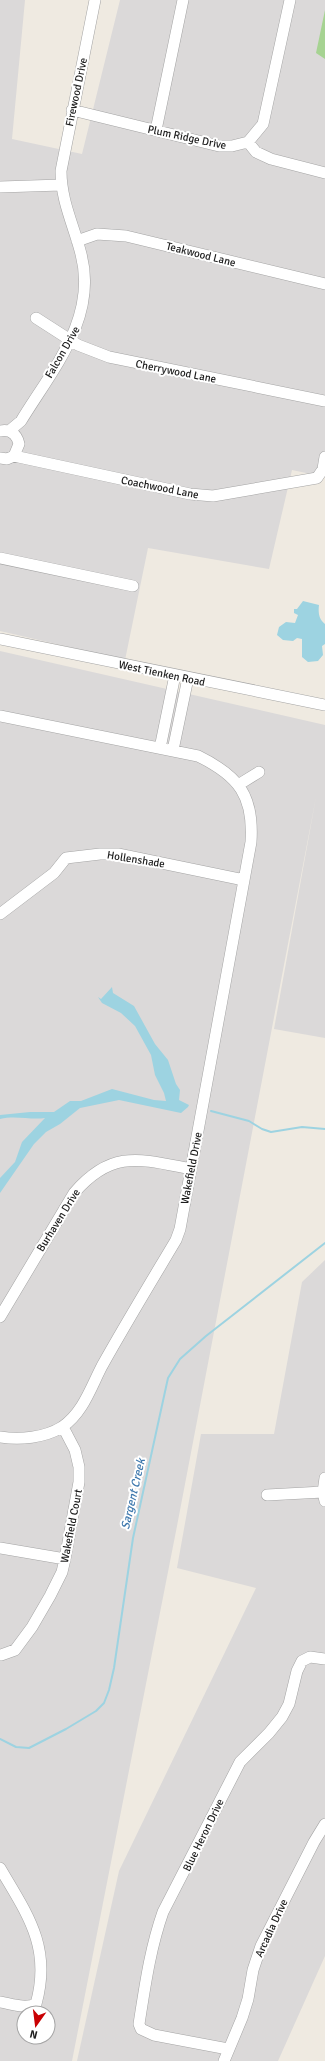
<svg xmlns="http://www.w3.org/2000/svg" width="325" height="2061" viewBox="0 0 325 2061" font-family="Signika,sans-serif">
	<rect width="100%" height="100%" fill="#efeae1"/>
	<path fill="#dbd9d9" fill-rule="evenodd" d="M0,0H25L12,139L82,154L120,0H325V477L292,470L269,569L148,548L125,660L0,631Z
		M0,651L325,725V1038L274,1029L316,797L177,1526L72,2061H0ZM24,2013H48V2037H24Z
		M325,1260V1956L278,2061H77L119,1871L256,1588L177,1568L201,1434H274L302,1282Z"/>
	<path fill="#a6d392" d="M325,10V59L316,53Z"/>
	<path fill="#9dd3e1" d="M303,601L319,605C318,613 319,619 325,624V644L322,646L323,655L318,661L308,662L302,657V639L297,638L293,641L283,640L277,635L279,627L286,622L295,623L298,615L294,613V609H297Z
		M112,987L113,993L134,1006L155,1044L168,1060L176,1084L180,1090L179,1100L189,1105L188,1107L181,1113L119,1100L80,1108L60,1124L46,1132L34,1144L0,1193V1178L15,1162L22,1142L45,1118C30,1120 15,1115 0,1119V1115L30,1112H54L70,1101H81L112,1089L154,1100L166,1101L164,1093L155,1075L151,1055L135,1026L121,1013L102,1003L98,997L101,999Z"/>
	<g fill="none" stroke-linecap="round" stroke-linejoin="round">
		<path stroke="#9dd3e1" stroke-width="2" d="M211,1111L249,1121L262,1129L271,1132L302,1127L325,1129
			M0,1739L16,1747L29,1748L66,1729L96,1711L104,1703L109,1690L114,1668L133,1538L168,1378L180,1359L206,1336L325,1243"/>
		<defs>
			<path id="minor" d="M72,110L219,146H232L248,142L263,124L290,0
				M156,130L183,0
				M248,142L256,152L271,159L325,173
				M0,187L61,185
				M77,241L97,234L126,236L325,284
				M36,318L78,345L109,357L325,401
				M0,431C10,429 17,434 19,444L14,456L7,459L0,458
				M9,431L21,421C52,370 98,318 81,254C74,226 61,201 61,171L95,0
				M14,456L190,494L213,496L317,478L323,469L325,457
				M0,558L133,586
				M0,639L325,705
				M0,716L198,756C239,776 254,796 251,842L180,1229L176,1240C151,1282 126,1323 102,1366C91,1387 83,1413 62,1427C44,1438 20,1440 0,1437
				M160,748L175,675
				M173,750L188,678
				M238,785L259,772
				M0,914L54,873L66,858L100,854H118L244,880
				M0,1317L74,1193C112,1149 140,1159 191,1169
				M325,1478L323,1492L325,1501
				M267,1495L323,1492
				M0,1548L65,1559
				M1,1655L15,1650L32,1627L50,1596L62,1572L65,1559L79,1482V1467L75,1450L63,1427
				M0,1868C27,1914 52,1947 36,2004C25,2009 12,2004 0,2002
				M228,2049L154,2035L141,2029L139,2024C145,1986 150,1949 163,1912L240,1762L269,1733L282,1717L289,1704L297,1671L302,1661L310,1657L325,1659
				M224,2061L242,2018L248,1999L253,1970L261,1946L314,1842L325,1824"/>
		</defs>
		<use href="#minor" stroke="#a4a4a4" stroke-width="12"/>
		<use href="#minor" stroke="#fff" stroke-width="11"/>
	</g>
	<g text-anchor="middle" stroke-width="4" stroke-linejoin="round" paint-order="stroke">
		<g font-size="11" fill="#1d1d1d" stroke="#fff">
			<text transform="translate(76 92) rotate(-78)" y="4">Firewood Drive</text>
			<text transform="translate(187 137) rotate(12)" y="4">Plum Ridge Drive</text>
			<text transform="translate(201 254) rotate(14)" y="4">Teakwood Lane</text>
			<text transform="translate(62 352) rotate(-60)" y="4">Falcon Drive</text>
			<text transform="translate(176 371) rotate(11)" y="4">Cherrywood Lane</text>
			<text transform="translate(160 487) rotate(11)" y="4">Coachwood Lane</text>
			<text transform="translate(162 673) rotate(12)" y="4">West Tienken Road</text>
			<text transform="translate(136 859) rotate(9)" y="4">Hollenshade</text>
			<text transform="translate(191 1168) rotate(-79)" y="4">Wakefield Drive</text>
			<text transform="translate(58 1220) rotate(-58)" y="4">Burhaven Drive</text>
			<text transform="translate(71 1526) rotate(-79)" y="4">Wakefield Court</text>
			<text transform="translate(203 1835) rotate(-64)" y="4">Blue Heron Drive</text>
			<text transform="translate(271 1928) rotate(-65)" y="4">Arcadia Drive</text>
		</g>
		<g font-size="12" font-style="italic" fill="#3e78ad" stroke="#fff">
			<text transform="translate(133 1494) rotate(-77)" y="4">Sargent Creek</text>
		</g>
	</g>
	<g transform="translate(36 2025) rotate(194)"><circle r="19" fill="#ffffff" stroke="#a5a5a5"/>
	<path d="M0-3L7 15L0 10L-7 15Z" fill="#c90003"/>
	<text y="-6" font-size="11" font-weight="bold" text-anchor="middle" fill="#1d1d1d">N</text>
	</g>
</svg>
